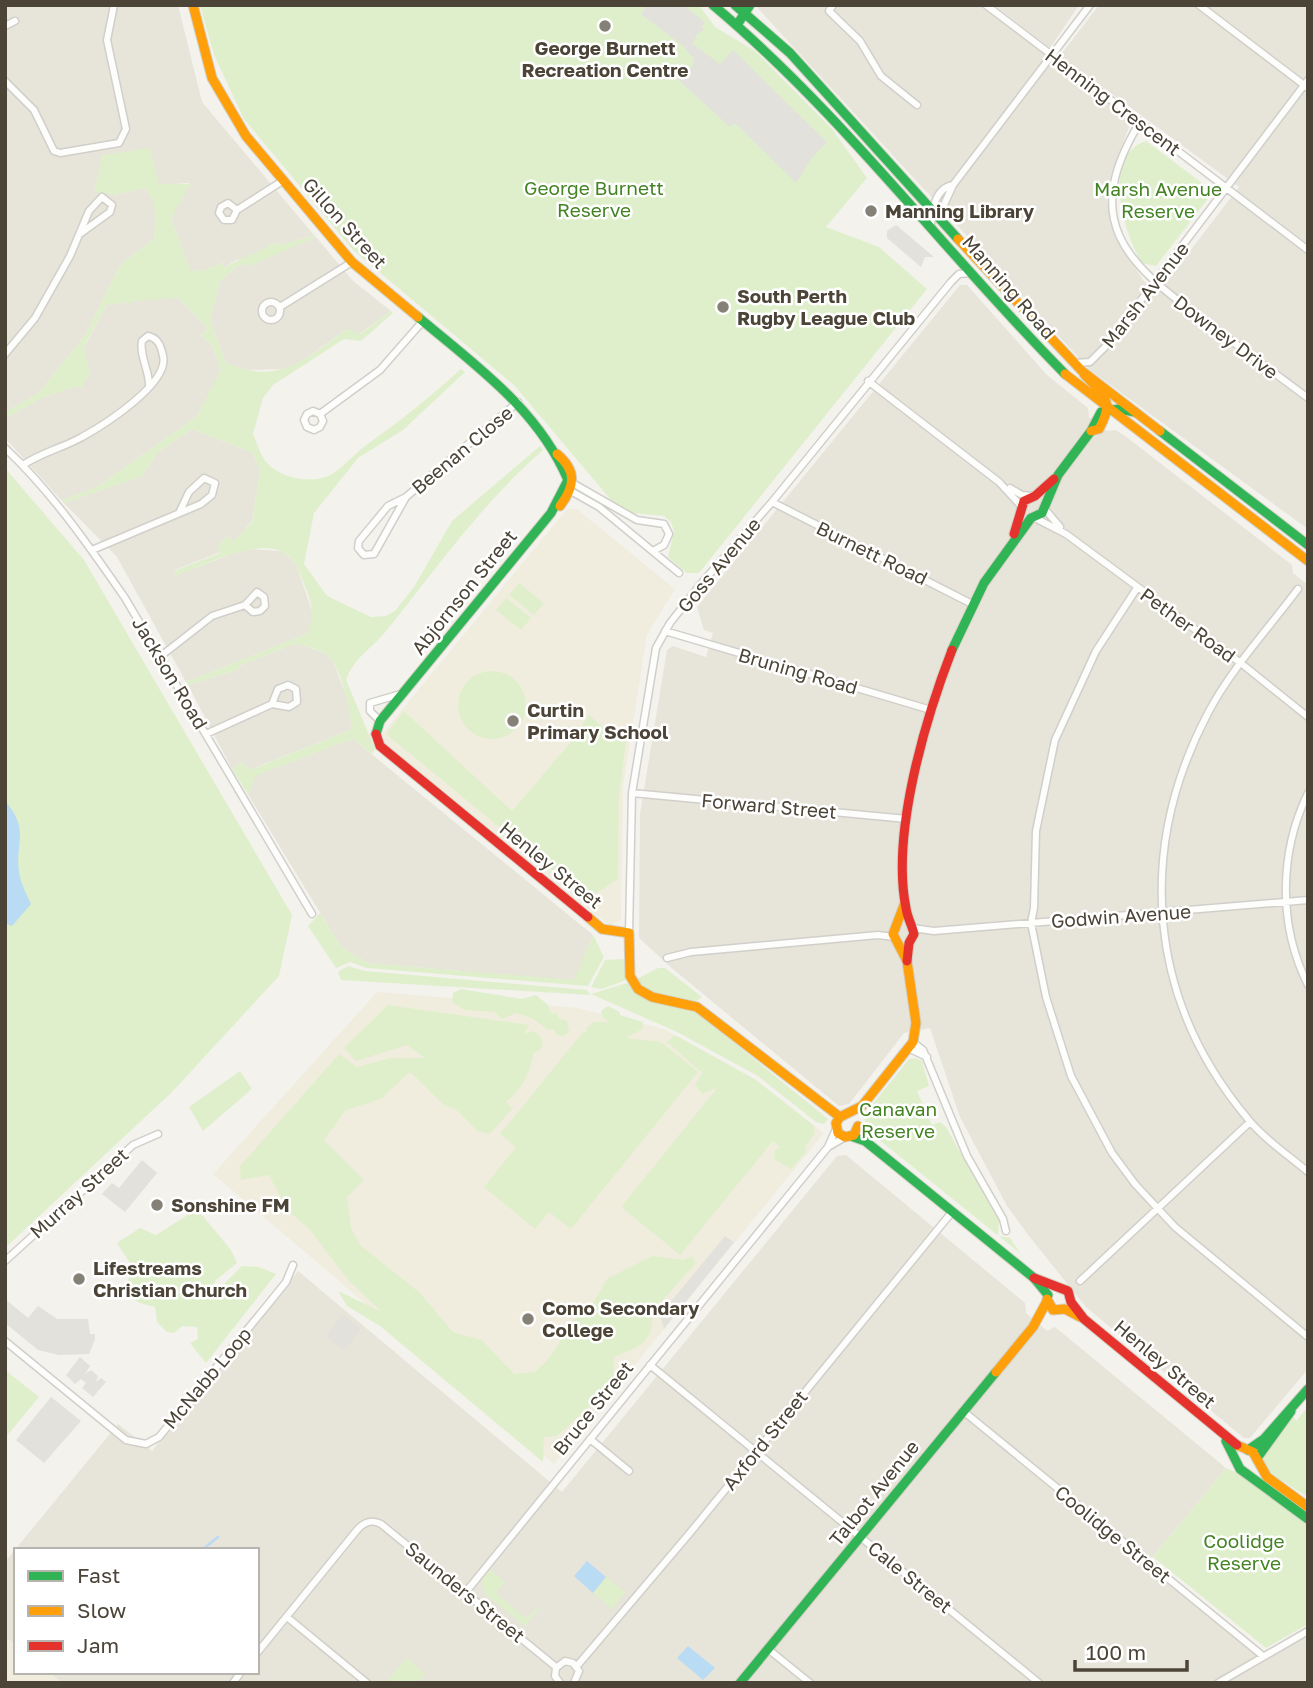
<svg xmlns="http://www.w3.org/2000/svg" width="1313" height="1688" viewBox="0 0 1313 1688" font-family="'Golos Text',sans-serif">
	<rect width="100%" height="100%" fill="#f3f2ed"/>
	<path fill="#e7e4da" d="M5,5H178L202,102L314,235L281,245L273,243L253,257L236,260L222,269L224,262L205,270L191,271L171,219L189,183L159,185L101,161L114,195L145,188L153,198L156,220L154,239L120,265L85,335L39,393L5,412Z
		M755,5H979L1131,121L1105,193L1111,220L1124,251L1143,280L1157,294L1239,187L1060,56L1099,5H1308V529L1090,370Z
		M994,5H1079L1050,48Z
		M316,237L353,281L391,311L359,334L347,329L291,369L243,370L226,363L210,320L220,281L239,265L253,264Z
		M960,285H967L1047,375L1088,408L1089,417L1107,431L1116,430L1129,439L1292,565L1293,573L1308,585V1369L1250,1438H1244L1086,1307L1029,1236L1007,1206L960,1117L930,1028L904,1033L849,1104L839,1106L674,970L639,938L640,814L667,650L673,646L706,657L713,633L704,630L697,607Z
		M167,296L178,298L204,324L207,331L200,335L212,345L221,370L208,396L196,417L100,485L62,501L5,438V418L42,398L76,386L80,388L90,373L84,347L107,305Z
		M192,429L253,453L260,471L252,521L234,542L227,536L217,547L220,552L175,570L177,575L245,549L283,551L296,564L314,617L306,634L186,682L117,557L64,503L142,476L158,452Z
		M297,643L326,654L333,661L348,700L352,729L249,770L242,762L232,769L188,685L240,669L239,666Z
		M353,739L593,935L575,981L368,963L341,947L249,796L254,776Z
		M846,1155L1025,1303L1026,1313L1047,1331L1055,1327L1226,1468L1147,1564L1263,1658L1308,1634V1683H60L48,1672H257V1550H16V1646L5,1637V1562L118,1424L152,1451L298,1271L562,1492L837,1156Z"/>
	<path fill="#f1edde" d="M567,509H577L675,589L647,635L623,786L621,920L610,926L385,743L382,734Z
		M377,992L577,1008L664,1029L756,1080L824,1133L554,1464L213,1174Z
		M5,1637L16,1646V1672H49L62,1683H5Z"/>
	<path fill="#dfefcb" d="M200,5H699L715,27L755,51L832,129L867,178L826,227L879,247L927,289L699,573H687L668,557L674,531L671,522L664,516L633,513L611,500L514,385L353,250L244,119L214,55Z
		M1146,141L1210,189L1207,200L1156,266L1142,263C1124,234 1100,156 1146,141Z
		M150,148L159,184H191L171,219L191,271L205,270L224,262L223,269C240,257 255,255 273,243L281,245L314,235L316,237L253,265H239L220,281L210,320L226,363C281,386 305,359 347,329L360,334L391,311L393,313L361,341L344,339L273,385L263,398L253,434C257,443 260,455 267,463C282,479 313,485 332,474C345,466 356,452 369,443C402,420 431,396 461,369L465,372L403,430L358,458L314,513L304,564L327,596L371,617L386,616L395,611L414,587L452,521L540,446L543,450C483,502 436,569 386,631C372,649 354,657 346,680L375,749L372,754L353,739L255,776L249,796L232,769L242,762L250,770L352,729C350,711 342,668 328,656C320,650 307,647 297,643L239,666L240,669L188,685L186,682L306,634C316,615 312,604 304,584C299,572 296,560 284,553C258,537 203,566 176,576L174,571L220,553L217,547L227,536L234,541L252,522L260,471L253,453L192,429L158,452L142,476L64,503L62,501L100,485L196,417L221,370L212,345L200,335L207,331L204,324L178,298L132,301L128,306L126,302L107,305L84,346L90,373L80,389L76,386L42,398L5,418V412L39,393L85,335L120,265L154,239C156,220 157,203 145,188L114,195L94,192L102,155Z
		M5,468L84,560L292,915L279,976L172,1092L5,1248Z
		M519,583L544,603L534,615L509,595Z
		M506,598L531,618L521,630L496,610Z
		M458 705a34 34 0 1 1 68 0a34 34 0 1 1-68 0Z
		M404,711L512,811L571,742L589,715L605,729L627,732L619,798L618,879L587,899L386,734Z
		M320,913L341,947L368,963L574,980L593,935L604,957L588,986L367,968L350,962L336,968L308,926Z
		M624,959L626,980L602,989L591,987L605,960Z
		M348,966L365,971L587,990L590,995L341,980L338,972Z
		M658,968H665L702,997L695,1002L648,991L637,979Z
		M627,983L646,1000L696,1012L828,1119L824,1124L816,1122L758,1076L677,1032L591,994Z
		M461,989L522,999L536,995L547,1004L552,1014L557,1013L559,1018L567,1021L569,1032L564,1036L557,1035L554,1029L548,1030L532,1018L517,1013L502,1019L495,1012L465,1010L452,1002L453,993Z
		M388,1005L529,1025L524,1034L533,1031L541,1037L543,1047L533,1054C532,1069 520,1094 506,1101L512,1109L490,1134L477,1131L458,1111L444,1105L410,1072L381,1099L346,1110L324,1140L364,1180L347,1197L351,1228L361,1246L419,1292L453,1332L482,1340L514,1374L535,1372L547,1361L577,1315L592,1305L607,1279L652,1256L684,1260L692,1256L696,1263L652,1312C654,1344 640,1346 614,1357L613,1377L592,1404L557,1436L544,1437L543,1462L380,1326L347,1306L338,1291L382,1312L349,1281L309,1229L287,1210L269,1175L241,1180L240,1166L339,1054L357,1067L390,1058H425L407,1045L356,1061L344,1048Z
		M608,1006L620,1012V1015L643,1022L642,1029L626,1038L661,1042L698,1072L571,1229L549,1212L535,1229L484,1187L516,1147L500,1134L583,1032H586L587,1027L594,1022H611L603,1018L601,1011Z
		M675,1035L756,1080L814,1126L815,1133L805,1147L806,1152L791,1169L774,1159L775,1150L780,1147L773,1141L680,1255L621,1207L717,1088L702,1094L695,1085L702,1073L667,1042Z
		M915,1058L922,1061L929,1086L917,1091L932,1125L940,1122L946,1127L999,1221L998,1236L1010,1238L1020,1253L867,1130L864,1115L909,1059Z
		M240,1071L252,1089L203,1131L189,1107Z
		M197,1209L231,1250L237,1263L216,1280L211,1290L216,1292L242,1266L259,1267L276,1274L206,1363L190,1343L198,1339L197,1327L182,1326L174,1333L167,1332L157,1322L155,1307C140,1303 134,1303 125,1288L133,1268L117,1243L140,1228L156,1235Z
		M5,1370L39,1397L5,1438Z
		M1308,1407V1497L1269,1473L1263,1460L1266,1450L1293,1415L1296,1421Z
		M1226,1468L1248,1478L1308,1523V1624L1266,1648L1153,1557Z
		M490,1569L505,1582L496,1593L524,1617L529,1616L537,1607L539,1609L525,1626L486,1595L481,1582Z
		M606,1577L626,1592L612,1609L593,1593Z
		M406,1658L425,1674L418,1683H386Z"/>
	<path fill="#e2e1dc" d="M647,5H683L705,22L702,27L704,30L697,34L693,44L720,64L733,50L827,142L812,158L796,183L735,123L730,127L673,75L679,65L692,68L694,59L683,46L641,14Z
		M896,225L934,257H925L921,267L887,238V231Z
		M142,1160L157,1173L125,1212L102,1194L112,1183L119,1188Z
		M725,1236L734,1242L664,1329L660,1315Z
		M5,1299L28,1318L38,1306L57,1319H88L90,1334H95V1339L89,1354L59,1355L38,1350L5,1323Z
		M343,1314L361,1329L344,1351L326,1336Z
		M80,1357L90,1366L85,1374L91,1370L98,1376L96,1382L101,1378L106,1382L93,1397L82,1388L86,1383L81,1379L75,1384L66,1375Z
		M51,1397L81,1421L44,1463L16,1440Z"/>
	<path fill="#badbf4" d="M5,801C30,829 15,843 19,872C21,884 26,893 31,904L12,926L5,923Z
		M587,1561L606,1577L593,1593L574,1576Z
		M688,1646L715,1668L703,1680L677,1658Z"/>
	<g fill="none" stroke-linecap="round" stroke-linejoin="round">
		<path stroke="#badbf4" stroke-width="2.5" d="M202,1550L218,1537"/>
		<defs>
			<path id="street" d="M833,5L829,11L860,41L881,76L917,105
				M986,5L1308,250
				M1199,5L1308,88
				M5,26L15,21
				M5,81L34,110L54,151L60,153L119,143L126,129L107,40L114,5
				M1140,122C1080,220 1124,262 1204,320C1238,346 1273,372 1308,398
				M237,210L228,203L221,207L219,213L224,220H232L237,210L284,180
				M939,216L953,185L1090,5
				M931,225C932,210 935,188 953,185
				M262 311a9 9 0 1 1 18 0a9 9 0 1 1-18 0Z
				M280,307L352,262
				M5,354L35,318L70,256L89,211L102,197L112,205L110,212L81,233
				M1075,363L1090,362L1107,345L1308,80
				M868,381L999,482L1022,507
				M320,414L323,421L320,427L314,430L307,427L304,420L307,414L313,411L320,414L380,370L423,321
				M5,448C51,491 89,546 125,598L312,914
				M23,465C42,452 63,448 82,437C104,425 170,383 163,356C161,346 158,338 148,336L142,341C139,356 150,371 149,387
				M569,481L637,520L664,524L669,534L664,545L653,551
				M1010,488L1022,495L1032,496
				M569,490L599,507L679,573
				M406,497L374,554L364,555L358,548L359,541L388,506L406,497L518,402
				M772,502L972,604
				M1044,508L1060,527
				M1035,518L1066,534L1242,664L1308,717
				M92,550L201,504L212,495L215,483L204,478L189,492L180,511
				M1137,588L1096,651L1055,740L1036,831L1034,908L1031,923L1046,997L1071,1076L1112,1153L1135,1184L1175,1227L1308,1337
				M1298,589C1268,629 1231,669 1208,713C1136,850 1147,999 1248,1119C1264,1139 1288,1155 1308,1172
				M665,631L931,710
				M161,656L212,616L245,605L257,592L264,597L265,606L260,611L253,612L245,605
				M380,721L370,711V703L404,693
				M206,734L272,704L289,707L297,702L296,689L288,685L278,689L272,704
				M632,793L907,819
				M1308,793C1279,853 1278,925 1308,985
				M912,928L934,931L1308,900
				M629,933L632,793L656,648L670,623L700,585L772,502L951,282L959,274L972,273
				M667,958L691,952L878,935L894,937
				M913,1042L923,1050L967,1156L1003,1219L1006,1231
				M910,1049L927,1057
				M828,1147L845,1137
				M5,1261L133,1145L158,1134
				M1080,1281L1250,1122
				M5,1341L126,1440L146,1444L159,1437L265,1308L286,1282L293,1265
				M650,1365L1039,1683
				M963,1411L1263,1656
				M590,1439L629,1471
				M465,1593L828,1147L836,1129
				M287,1617L367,1683
				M768,1649L810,1683
				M257,1653L357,1530C364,1522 371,1519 381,1524L556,1667
				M577,1666L689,1534L952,1212
				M233,1683L241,1672
				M560,1683L555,1676L556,1668L565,1661L573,1663L579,1671L574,1683
				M1218,1683L1308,1631"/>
			<path id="fast" d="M713,5C844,115 945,253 1065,374
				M735,5L790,53L958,239
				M737,25L750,5
				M1160,431L1308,545
				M952,650L984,583L1031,518L1042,513L1058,475L1091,431L1101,412L1119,409L1135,412
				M376,734L380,721L551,513L568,480C538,409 475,365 418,317
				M851,1136L865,1141L885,1157L1034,1278L1048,1295
				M1226,1441L1240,1469L1308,1519
				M1248,1450L1264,1439L1308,1389
				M1257,1458L1291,1411
				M740,1683L996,1372"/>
			<path id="slow" d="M193,5L212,78L246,136L352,262L418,317
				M958,239L1082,371L1160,431
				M1065,374L1308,561
				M1084,374C1104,396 1115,400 1099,429L1091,431
				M557,454C577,471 575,486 560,506
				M588,917L602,929L629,933L630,976L638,989L652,997L697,1007L840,1117
				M858,1126L854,1135L845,1137L838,1133L836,1123L840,1117L862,1106L913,1042L916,1023L907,961L893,934L904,905
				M1047,1299L1053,1310L1065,1309L1080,1317
				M996,1372L1033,1327L1047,1301
				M1237,1445L1253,1452L1267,1477L1308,1507"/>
			<path id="jam" d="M1014,534L1024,501L1035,496L1054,479
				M376,734L380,746L588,917
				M907,961L909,943L914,934C912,925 907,917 906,908C891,834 925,720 952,650
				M1034,1278L1068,1291L1071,1302L1084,1319L1237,1445"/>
		</defs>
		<use href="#street" stroke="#d1cfca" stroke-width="9"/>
		<use href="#fast" stroke="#d3cfc3" stroke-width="11"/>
		<use href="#slow" stroke="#d3cfc3" stroke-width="11"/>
		<use href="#jam" stroke="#d3cfc3" stroke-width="11"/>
		<use href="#street" stroke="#fdfdfc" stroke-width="6"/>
		<use href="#fast" stroke="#30b455" stroke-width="9"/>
		<use href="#slow" stroke="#ff9f0a" stroke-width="9"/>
		<use href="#jam" stroke="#e5322d" stroke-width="9"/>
	</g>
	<g fill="#868177" stroke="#fff" stroke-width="2.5">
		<circle cx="605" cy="26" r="7"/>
		<circle cx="871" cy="211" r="7"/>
		<circle cx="723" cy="307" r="7"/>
		<circle cx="513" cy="721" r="7"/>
		<circle cx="157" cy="1205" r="7"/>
		<circle cx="79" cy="1279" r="7"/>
		<circle cx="528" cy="1319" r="7"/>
	</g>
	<g text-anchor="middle" stroke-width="5" stroke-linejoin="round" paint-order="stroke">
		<g font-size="19" font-weight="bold" fill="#4b4437" stroke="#fff" text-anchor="start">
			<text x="605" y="55" text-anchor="middle">George Burnett<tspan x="605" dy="22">Recreation Centre</tspan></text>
			<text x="885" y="218">Manning Library</text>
			<text x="737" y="303">South Perth<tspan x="737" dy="22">Rugby League Club</tspan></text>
			<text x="527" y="717">Curtin<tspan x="527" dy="22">Primary School</tspan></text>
			<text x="171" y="1212">Sonshine FM</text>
			<text x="93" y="1275">Lifestreams<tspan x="93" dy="22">Christian Church</tspan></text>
			<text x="542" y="1315">Como Secondary<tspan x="542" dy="22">College</tspan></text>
		</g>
		<g font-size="19" fill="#4b4437" stroke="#fff">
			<text transform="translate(1113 102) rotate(37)" y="7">Henning Crescent</text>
			<text transform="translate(345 223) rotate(48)" y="7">Gillon Street</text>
			<text transform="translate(1009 287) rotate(49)" y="7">Manning Road</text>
			<text transform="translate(1145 295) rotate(-52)" y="7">Marsh Avenue</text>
			<text transform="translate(1226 337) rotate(37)" y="7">Downey Drive</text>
			<text transform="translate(462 450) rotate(-40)" y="7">Beenan Close</text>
			<text transform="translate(872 553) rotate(26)" y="7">Burnett Road</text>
			<text transform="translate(719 565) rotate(-50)" y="7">Goss Avenue</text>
			<text transform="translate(464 592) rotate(-51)" y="7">Abjornson Street</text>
			<text transform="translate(1188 625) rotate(36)" y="7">Pether Road</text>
			<text transform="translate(798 671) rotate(16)" y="7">Bruning Road</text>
			<text transform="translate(170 673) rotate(59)" y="7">Jackson Road</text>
			<text transform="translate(769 806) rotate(5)" y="7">Forward Street</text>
			<text transform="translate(551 865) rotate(39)" y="7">Henley Street</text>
			<text transform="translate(1121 916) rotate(-4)" y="7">Godwin Avenue</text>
			<text transform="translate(79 1193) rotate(-42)" y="7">Murray Street</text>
			<text transform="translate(1165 1364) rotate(40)" y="7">Henley Street</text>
			<text transform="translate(207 1378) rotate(-50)" y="7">McNabb Loop</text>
			<text transform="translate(593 1408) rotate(-51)" y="7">Bruce Street</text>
			<text transform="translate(765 1440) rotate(-51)" y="7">Axford Street</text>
			<text transform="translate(874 1493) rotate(-51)" y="7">Talbot Avenue</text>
			<text transform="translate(1113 1534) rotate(39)" y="7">Coolidge Street</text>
			<text transform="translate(910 1577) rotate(39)" y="7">Cale Street</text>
			<text transform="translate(465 1592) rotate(39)" y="7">Saunders Street</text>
		</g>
		<g font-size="19" fill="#448323" stroke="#fff">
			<text x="594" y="195">George Burnett<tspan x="594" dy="22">Reserve</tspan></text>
			<text x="1158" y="196">Marsh Avenue<tspan x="1158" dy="22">Reserve</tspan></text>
			<text x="898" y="1116">Canavan<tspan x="898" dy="22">Reserve</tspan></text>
			<text x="1244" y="1548">Coolidge<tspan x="1244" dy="22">Reserve</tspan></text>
		</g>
	</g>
	<rect width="1313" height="1688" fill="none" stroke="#4b4437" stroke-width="14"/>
	<rect x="14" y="1548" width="245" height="126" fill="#ffffff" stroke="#b7b4af" stroke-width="2"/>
	<rect x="28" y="1571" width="35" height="10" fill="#30b455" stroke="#b7b4af" stroke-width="2"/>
	<text x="77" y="1583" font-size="21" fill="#4b4437">Fast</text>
	<rect x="28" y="1606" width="35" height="10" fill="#ff9f0a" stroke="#b7b4af" stroke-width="2"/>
	<text x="77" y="1618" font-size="21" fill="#4b4437">Slow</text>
	<rect x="28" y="1641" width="35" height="10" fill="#e5322d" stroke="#b7b4af" stroke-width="2"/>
	<text x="77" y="1653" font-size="21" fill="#4b4437">Jam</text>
	<path d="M1075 1660v10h112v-10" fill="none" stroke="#4b4437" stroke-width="3.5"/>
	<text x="1086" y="1660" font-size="21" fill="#4b4437" stroke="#ffffff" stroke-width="5" paint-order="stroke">100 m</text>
</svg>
